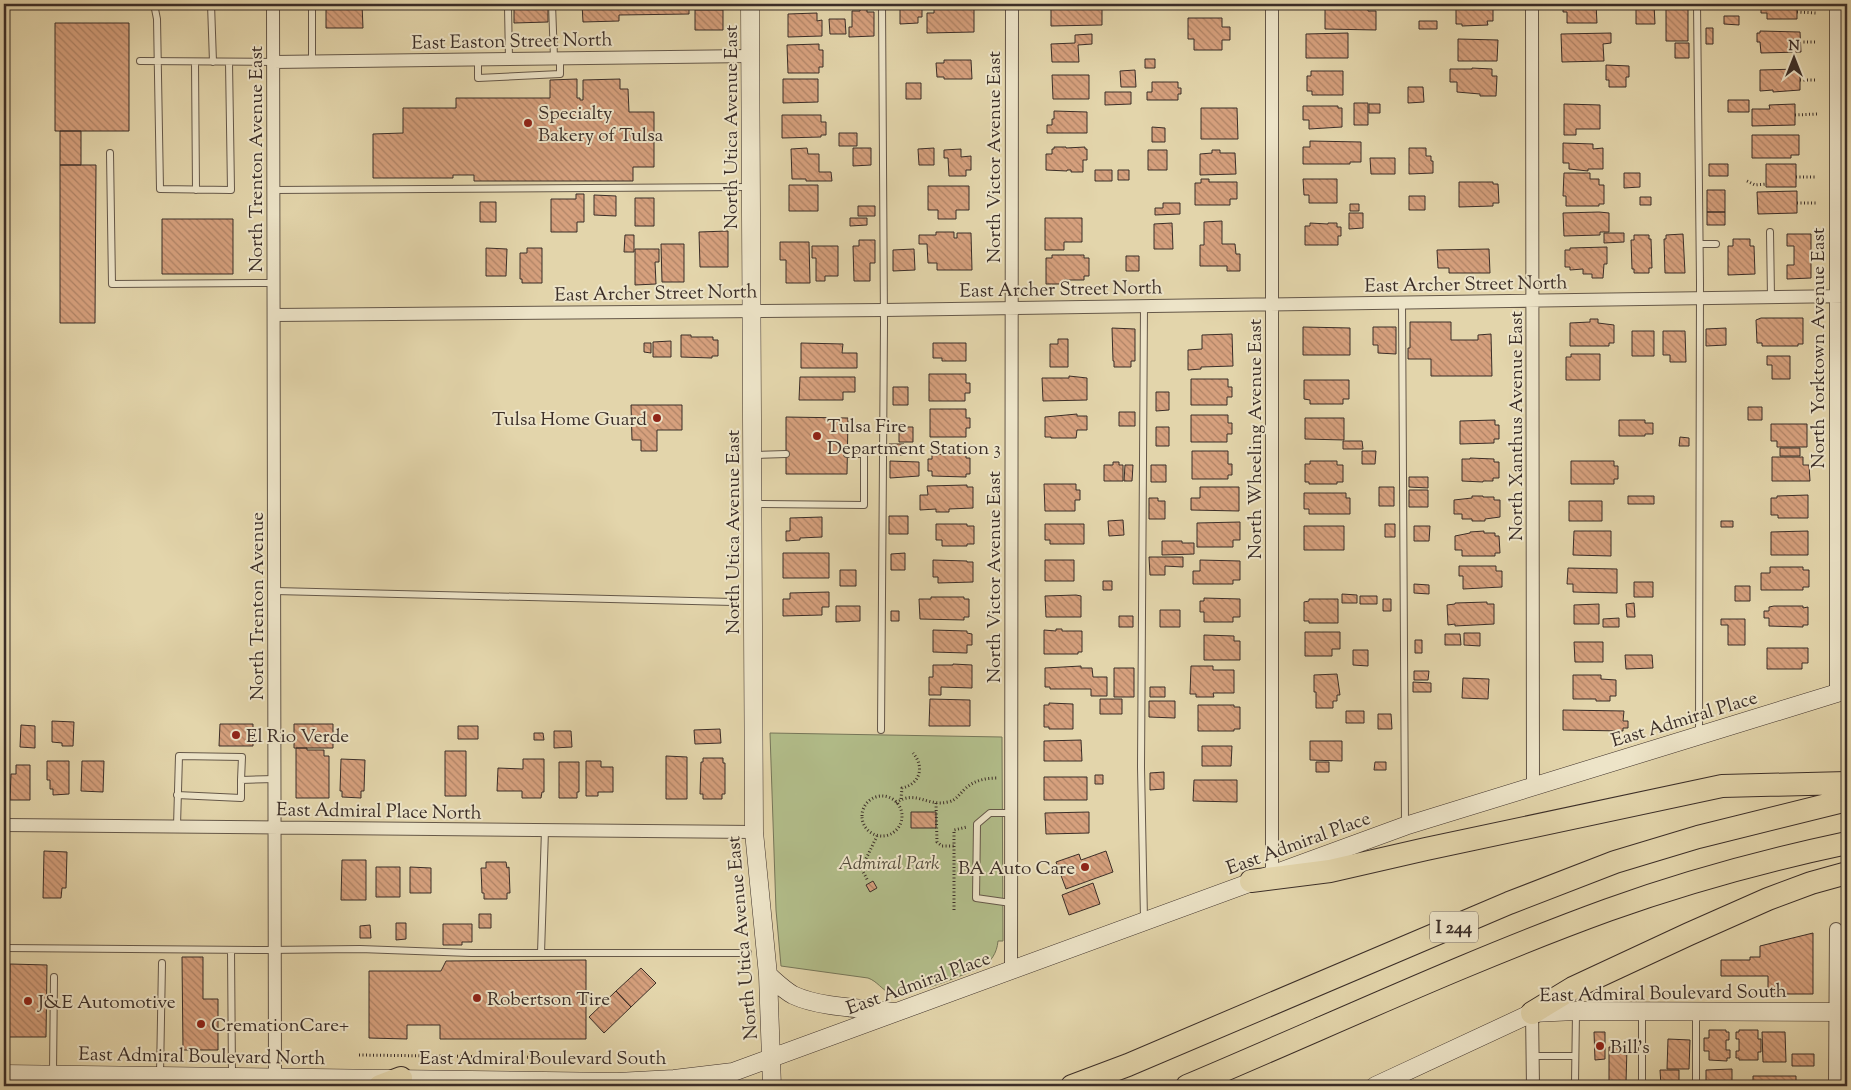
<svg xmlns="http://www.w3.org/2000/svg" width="1851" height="1090" viewBox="0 0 1851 1090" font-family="'Sorts Mill Goudy',serif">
	<defs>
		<pattern id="building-back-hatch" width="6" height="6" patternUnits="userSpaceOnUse" patternTransform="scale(1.25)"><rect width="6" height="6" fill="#d6a07d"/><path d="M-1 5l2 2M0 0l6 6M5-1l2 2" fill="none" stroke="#af8366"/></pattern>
	</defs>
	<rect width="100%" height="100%" fill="#e3d5ab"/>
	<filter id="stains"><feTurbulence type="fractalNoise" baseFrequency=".004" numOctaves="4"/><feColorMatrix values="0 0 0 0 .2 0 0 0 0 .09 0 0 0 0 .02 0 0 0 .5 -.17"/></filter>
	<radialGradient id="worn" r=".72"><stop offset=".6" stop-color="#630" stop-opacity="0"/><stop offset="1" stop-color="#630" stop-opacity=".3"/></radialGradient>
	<path fill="#b2bd8a" stroke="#767659" d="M770,733L1002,737L1003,941H998C997,953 991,962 981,968C963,974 906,1000 890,993C882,990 877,981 868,978L781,966L776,910Z"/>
	<path fill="url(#building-back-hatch)" stroke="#3b2e28" d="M326,4H362L363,28H326Z
		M514,4H544V7H548V22L514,23Z
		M582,4H689V14L619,15V21L583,22Z
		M922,4V17H918V23L900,24V5Z
		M1068,4H1102V25L1051,26V8L1068,7Z
		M1462,4H1489V9H1493V21H1487L1488,25L1462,26V24H1456V6H1462Z
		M1563,4H1596L1597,23H1567V12H1563Z
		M1636,4H1654L1655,24H1636Z
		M1666,4H1688V41H1666Z
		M1761,4H1794V7H1797V19H1767V13H1761Z
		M974,6V32L927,33V13H934V7Z
		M1325,6H1368V11H1376V30L1325,29Z
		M860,9H867V12H874V36L849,37V27H852V11H860Z
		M695,10H723V30H695Z
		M817,13V21L822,20V36L788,37V14Z
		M1724,16H1739V25L1724,24Z
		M1188,18H1222V27H1230V40H1222V50H1194V39H1188Z
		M829,19H845L846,34H830Z
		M1419,21H1437V29H1419Z
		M55,23H129V131H55Z
		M1706,28H1713V44H1706Z
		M1760,31L1800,32L1801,52L1761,53L1760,42H1757V33H1760Z
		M1348,33V58H1306V34Z
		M1611,33V43L1603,44L1604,61L1562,62L1561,34Z
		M1092,34V44L1078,45L1079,62H1052L1051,44L1075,43V35Z
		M1458,39L1498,40L1497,61H1458Z
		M1675,43H1689V58H1675Z
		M819,44V50H823V67H819V73H788L787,45Z
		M1145,59H1155V68H1145Z
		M944,60H971L972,79H944V77H937L936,63H944Z
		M1606,65L1629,66V77H1626V87H1609V80H1606Z
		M1472,68L1492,69V76H1497L1496,96H1480V94L1457,92V82H1450V69H1472Z
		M1800,69V90L1773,92V90L1760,91V70Z
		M1135,70L1136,87H1121L1120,71Z
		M1311,71H1343V95H1312V91H1307V76H1311Z
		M1052,75H1089V99H1053Z
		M577,79V98H580V100H583V80L620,79V89H628L629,112H654V167H633V181H474V175H453V178H373V134L403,133V108H456V98H550V80Z
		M783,79H818V102L783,103Z
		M1152,82H1178V88H1181V94H1178V100H1147V92H1152Z
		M906,83H921V99H906Z
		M1408,87H1423L1424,102L1408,103Z
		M1105,92H1131V104L1105,105Z
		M1728,100H1749V112H1728Z
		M1354,103H1368V125H1354Z
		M1369,104H1380V113H1369Z
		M1564,104L1600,105V129H1576V135H1564Z
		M1795,104V125L1752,126V109H1770L1769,105Z
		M1303,106H1338V108H1342V127L1309,129V120H1303Z
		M1201,108H1237L1238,139H1201Z
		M1054,111L1087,112V133H1047V125H1052V119H1054Z
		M782,115H821V122H826V135H821V137L782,138Z
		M1152,127L1165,128V142H1152Z
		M60,131H81V165H60Z
		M839,133H857V146H839Z
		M1752,135H1799V155H1791V158H1752Z
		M1310,141L1361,142V162H1350V164H1303V147H1310Z
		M1563,143L1593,144V149L1603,148V169H1588V171L1569,169V163H1563Z
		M1054,147H1066V148L1085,147V149H1087V160H1083V172H1071V170H1067V171L1046,170V154H1052V149H1054Z
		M807,148L808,154H819V172H831L832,181H806V179H792L791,149Z
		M853,148H871V165L853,166Z
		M934,148V165H919L918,149Z
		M1409,148H1426V156H1431V161H1433V173L1409,174Z
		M961,149V157L971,156V170H966V176H949L948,158H944V150Z
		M1148,150H1167V170H1148Z
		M1212,150H1220V153H1235L1236,174L1200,175V154L1212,153Z
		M1370,158H1395V174H1371Z
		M1709,164H1728V176H1709Z
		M1766,164H1796V187H1766Z
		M60,165H96L95,323H60Z
		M1095,170H1112V181H1095Z
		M1118,170H1129V180H1118Z
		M1564,173H1590V179H1599V185H1604V204H1599V206H1566V196H1563Z
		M1624,173H1640V187L1624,188Z
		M1201,179H1209V182H1237V199H1230V205H1195V183H1201Z
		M1303,179H1337V203H1309V195H1304Z
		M1459,182H1493V184H1498L1499,203H1493V206L1459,207Z
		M789,185H818V211H789Z
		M928,186H969V210H956V219H938V210H928Z
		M1707,190H1725V212H1707Z
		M1797,191V213L1758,214L1757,192Z
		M576,194H584V222H577V232H551V199H576Z
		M594,195L616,196V216L594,215Z
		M1409,196H1425V210H1409Z
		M1640,197H1651V205H1640Z
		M635,198H654V226H635Z
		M480,202H496V222H480Z
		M1163,203H1180V214L1155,215V208H1163Z
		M1350,204H1359V211H1350Z
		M858,206H875V216H858Z
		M1599,212L1609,213V232H1600V235L1564,236L1563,213Z
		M1707,212H1725V225H1707Z
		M1349,213H1363V228L1349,229Z
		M850,218H867V225L850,226Z
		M1045,218H1082V242H1064V250H1045Z
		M162,219H233V274H162Z
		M1222,221V244H1235L1236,254H1240V271H1227V266H1200V245H1204V222Z
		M1172,223L1173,249H1154V224Z
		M1310,223L1328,224V223H1337V227H1341V236H1338V245H1305V226H1310Z
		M728,231V267H700L699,232Z
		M936,232H954V238H957V233H971L972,270H937V263H928L927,244H919V235H936Z
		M1604,233H1624V242L1604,243Z
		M1683,234L1685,273H1665L1664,239H1666V235Z
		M1787,234H1811V278L1787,279V265H1794V246H1787Z
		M625,235H634V252H624Z
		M1634,235H1649V239H1651L1652,268H1649V273H1634V269H1632L1631,240H1634Z
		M1733,239H1750V246H1754L1755,274L1728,275V246H1733Z
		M859,240H875V263H870V281H854L853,246H859Z
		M780,242H809L810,283H786V260H780Z
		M661,244H684V282H662Z
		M812,246H838V276H825V281H816V258H812Z
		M1607,247V264H1604L1603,278H1592V274H1583V269L1570,270V267H1565V250H1570V248Z
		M486,248L507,249L506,276H486Z
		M527,248H542V283H522V279H520V253H527Z
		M635,249H659V262H655L656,284L635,285Z
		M914,249L915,270L893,271V250Z
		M1489,249L1490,273H1449V268H1438L1437,250Z
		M1052,255H1084V258H1089V276H1084V280H1064V284H1046V258H1052Z
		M1126,256H1139V271H1126Z
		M1761,318H1803V344H1798V346H1762V343H1757L1756,320Z
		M1590,319H1598V323L1614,325V343H1609V346H1570V323L1590,322Z
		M1410,322H1451V340H1478V335L1491,334L1492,376H1431V359H1408V348H1410Z
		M1303,327L1350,328V355H1303Z
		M1373,327H1396V354L1378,353V345H1373Z
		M1112,328L1135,329V361H1131V367H1114V361H1113Z
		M1726,328V345L1706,346V329Z
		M1632,331H1654V356H1632Z
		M1663,331H1685L1686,362H1670V355H1663Z
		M1232,334L1233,366L1201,367V369L1188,370V350L1202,349V335Z
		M681,335H691V337H713V340H718V356H712V358L681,357Z
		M1058,339H1068V367H1050V344H1058Z
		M671,341V357H653V342Z
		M644,343H651V353L644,352Z
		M801,343L843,344L842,353H857V368H801Z
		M933,343H966V361H942V358H933Z
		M1571,354H1600V380H1566V357H1571Z
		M1767,356H1790V379H1772V365H1767Z
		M929,374H966V383H970V393H965V401H929Z
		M1069,376L1087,378V400L1043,401L1042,378H1069Z
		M800,377H855V392H843V400H799Z
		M1191,379H1228V387H1232V397H1227V405H1191Z
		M1304,380H1349V399H1343V404H1310V400L1304,399Z
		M893,387H908V405H893Z
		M1156,392H1169V410L1156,411Z
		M631,405H682V430H657V451H641V440H632Z
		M1748,407H1762V420H1748Z
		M930,409H966V418H970V428H966V437H930Z
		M1119,412H1135V426H1119Z
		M1077,414V416H1087V430H1077L1076,438H1051V437H1045V417Z
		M1191,415H1228V423H1232V434H1227V442H1191Z
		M786,417L848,418L847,474H786Z
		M1305,418H1344V440L1305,439Z
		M1495,420V425H1499V439H1494V443L1460,444V421Z
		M1619,420H1645V423H1653V434H1645V436H1619Z
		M1771,424H1807V447H1777V441H1771Z
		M899,427H913V442H899Z
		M1156,427H1169V446H1156Z
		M1680,437L1689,438V446H1679Z
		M1343,441H1362L1363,449H1343Z
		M889,444H904V455H889Z
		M1780,448H1800V456H1780Z
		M1192,451H1228V464H1232V475H1228V479H1192Z
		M1362,451H1376L1375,464H1362Z
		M932,454L966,455V458H970V474H966V477L932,476V471H928V459H932Z
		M1772,457H1803V465H1809L1810,481H1772Z
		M1470,458L1494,459V462H1499V478H1493V481H1483V482L1462,481V459H1470Z
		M890,461L919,462V476L890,478Z
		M1310,461H1337V465H1343V482H1337V484H1309V482H1305V464H1310Z
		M1571,461H1614V466H1618V479H1614V484H1571Z
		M1113,462H1119V465H1123V481H1104V465H1113Z
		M1125,465H1133L1132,481H1124Z
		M1151,465H1166V482H1151Z
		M1409,477H1428V488L1409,487Z
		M1044,484H1076V490H1080V500H1075V511H1045Z
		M967,485V487H973V508L949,509V512H936V509L920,510V495H928L927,486Z
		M1200,487H1239V511L1191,510V498H1200Z
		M1379,487H1394V506H1379Z
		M1409,490H1428V507H1409Z
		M1304,493H1346V498H1350V514H1309V509H1304Z
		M1808,495V518H1778V515H1771V498H1777V496Z
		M1472,496H1483V497H1494V500H1500V517L1485,519V521H1472V519H1462V514H1454V500L1472,498Z
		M1628,496H1654V504H1628Z
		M1149,498H1158V501H1165V519H1149Z
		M1569,501H1602V521H1569Z
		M889,516H908V534H889Z
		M822,517V537L800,538V540L786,541V531H790V518Z
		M1123,520L1124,535L1109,536L1108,521Z
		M1721,521H1733V527H1721Z
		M1240,522V540H1233V547H1197V523Z
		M936,524H967V526H974V544H967V546H942V540H936Z
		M1045,524H1084V544H1050V540H1045Z
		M1385,524H1395V537H1385Z
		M1304,526H1344V550H1304Z
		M1414,526H1430L1429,541H1414Z
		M1484,531V533H1495V536H1499L1500,553H1495V556H1462V550H1455V536L1470,533V532Z
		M1574,531H1611V556L1573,555Z
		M1808,531V555H1771V532Z
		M1162,541H1182V543H1194V554L1162,555Z
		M783,553H829V578H783Z
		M905,553V570H891V554Z
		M1149,557H1183V567L1165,566V575H1150Z
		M933,560L967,561V562H973V582L938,583V577H933Z
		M1045,560H1074V581H1045Z
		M1200,560L1240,561V580H1233V584H1193V571H1200Z
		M1459,566H1496V571H1502V587L1463,589V576H1459Z
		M1770,567H1803V570H1809V587H1803V590H1761V573H1770Z
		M1568,568L1617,569V593L1573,592V584H1567Z
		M840,570H856V586H840Z
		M1103,581H1112V590H1103Z
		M1634,582H1653V597H1634Z
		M1414,584L1429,585V594L1414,593Z
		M1735,586H1750V601H1735Z
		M829,592V607H822V615L783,616V599H790V593Z
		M1342,594L1357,595V603H1342Z
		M1076,595L1081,596V617H1046L1045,596Z
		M1360,596H1377V604H1360Z
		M931,597H964V599H969V617H964V620L920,619L919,599H931Z
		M1204,598L1240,599V617H1233V622H1204V612H1200V601H1204Z
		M1309,599H1338V623H1309V621H1304V602L1309,601Z
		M1383,599H1391V611H1383Z
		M1487,602V604H1494V624L1455,626V624L1448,625L1447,605L1455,604V603Z
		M1634,603L1635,617H1627L1626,604Z
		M1599,604V624H1574V605Z
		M836,606H860V621L836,622Z
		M1774,606H1803V608L1808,607V625H1803V627L1769,626V618H1764V611H1769V607Z
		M1160,610H1180V627H1160Z
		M891,611H899V621H891Z
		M1119,616H1133V627H1119Z
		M1619,618V627H1603V619Z
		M1721,619H1745V645H1728V625H1721Z
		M1056,629H1062V631H1082V652H1078V654H1044V630L1056,631Z
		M933,630L967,631V633L972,634V645H967V653L933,652Z
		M1305,632H1340V649H1332V656H1305Z
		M1464,633H1480V646L1464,645Z
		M1445,634H1460L1461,645H1445Z
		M1204,635L1234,636V641H1240V660H1204Z
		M1415,640H1422V653H1415Z
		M1574,642H1603V662H1575Z
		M1767,648H1808V663H1802V669H1767Z
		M1353,650H1368V666L1353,665Z
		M1625,655H1652L1653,668L1626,669Z
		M953,664L972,665V688L941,687V695H929V677H933V665H953Z
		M1081,666V668H1092L1093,677H1107V696H1091V689H1050V687H1045V668Z
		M1191,666H1213V670H1234V693H1213L1214,697H1196V694H1190Z
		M1114,668H1134V697H1114Z
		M1414,671H1429L1428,680H1414Z
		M1337,674L1340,695H1337V701H1333V708H1316V692H1314V675Z
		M1573,675H1601V679L1616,680V696H1610V701H1596V699H1573Z
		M1463,678L1489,679L1488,699L1462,698Z
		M1413,682L1431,683V692H1413Z
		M1150,687H1165V697H1150Z
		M930,699L970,700V726H929Z
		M1100,699H1122V714H1100Z
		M1149,701H1175V718L1149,717Z
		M1049,703L1073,704V729H1049V727H1044V705H1049Z
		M1198,705H1234V707H1240V729H1234V731H1198Z
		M1563,710L1624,711L1623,721H1628V728H1623V731L1563,730Z
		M1346,711H1364V723H1346Z
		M1378,714H1391L1392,729H1378Z
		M52,721L74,722L73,746H62V743L52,742Z
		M220,724H253V746H219Z
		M294,724H333V748H294Z
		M21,725L35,726V748L20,747Z
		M458,726H478V739H458Z
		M720,729L721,743L695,744L694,730Z
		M554,731H571L572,747L554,748Z
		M534,733H543L544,740H534Z
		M1081,740L1082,761H1044V741Z
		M1310,741H1342V761L1310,760Z
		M1202,746H1232L1231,766H1202Z
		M296,748H307V750H324V756H329V798H296Z
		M445,751H466V796H445Z
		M666,756L687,757V799H666Z
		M703,758H723V763H725V794H722V799H703V794H700L701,762H703Z
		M341,759L365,760L364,791H361V798L342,797V791H340Z
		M523,759H544V792H542L541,798H522V791H497L498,768L523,769Z
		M47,761H69V794L53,795V789H50V780H47Z
		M82,761H104L103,792L81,791Z
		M586,761H601V767H613V792H598V796H586Z
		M559,762H579V792H577V798H559Z
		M1316,762H1329V772H1316Z
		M1375,762H1386V770H1374Z
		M16,765H30V800H10L11,774H16Z
		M1164,772V789L1150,790V773Z
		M1095,775H1103V784H1095Z
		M1044,777H1087V800H1044Z
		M1194,780H1237V802L1193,801Z
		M911,812H936V828H911Z
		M1089,812V833L1046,834L1045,813Z
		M44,851L67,852L66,888H62L61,898H43Z
		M1106,851L1113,872L1066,889L1056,862L1079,854L1081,860Z
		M342,860H366V900H341Z
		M486,862H506L507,868L509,867L510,893H507V899H484V893H482L481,868H486Z
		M376,867H400V897H376Z
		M410,867L431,868V893H410Z
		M873,881L877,888L870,892L866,885Z
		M1093,883L1100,904L1069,915L1062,895Z
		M479,914H491V928H479Z
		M396,923H406V939L396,940Z
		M443,924H472V942H462V945H443Z
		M370,925L371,938H360V926Z
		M1813,933V994H1768V976H1721V960H1750V957H1760V946Z
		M182,957H203V999H218V1050H183Z
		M586,960V1039H440V1025H407V1039L369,1038V971H441L446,961Z
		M10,964L47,965L46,1037H9Z
		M641,968L656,983L631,1007L616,991Z
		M616,991L631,1007L604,1033L589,1017Z
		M1709,1030H1726V1032H1729V1040H1726V1050H1730V1058H1727V1061L1709,1060V1051H1704V1038H1709Z
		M1739,1030H1758V1039H1761V1052H1758V1060H1739V1058H1736V1051H1739V1039H1736V1032H1739Z
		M1594,1032H1605V1059L1595,1060Z
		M1762,1032H1785L1786,1062H1763Z
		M1668,1039L1690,1040L1689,1069H1667Z
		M1609,1047H1627L1626,1083H1609Z
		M1792,1054H1814V1066H1792Z
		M1732,1069V1085H1706V1070Z
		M1660,1070H1679V1086H1661Z
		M1753,1076H1796V1086H1753Z"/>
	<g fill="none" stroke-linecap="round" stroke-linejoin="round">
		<defs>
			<path id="lane" d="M154,4L157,19L160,189L231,190L229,62
				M211,4L213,62
				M552,4L554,58
				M1697,4L1700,283L1699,734
				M508,7L509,59
				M478,60V78L560,74V58
				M140,61L273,62
				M195,62L196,190
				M312,62V4
				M110,153L112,284L274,283
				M274,190L750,187
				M1770,232L1771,297
				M1700,244H1716
				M1402,303L1405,824
				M754,455L786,454
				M754,504L864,505V454H847
				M275,591L733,602
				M881,730L884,323L882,4
				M177,795L241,798V780
				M177,826L179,756L242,757L241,780L275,779
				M1011,903L976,898L977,824L990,813H1011
				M1144,920L1141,767L1144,306
				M4,948L266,950L360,949L471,953H748
				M231,950L232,1075
				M541,953L545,830
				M1642,1012V1086
				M1696,1012V1086
				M1533,1056H1575
				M53,1073L54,977
				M160,1074L162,963
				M1403,1074V1086
				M1575,1084L1576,1012"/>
			<path id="street" d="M273,4L275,1077
				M1272,4V874
				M1532,4L1533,787
				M1836,4V692
				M273,62L751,56
				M275,315L884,310L1847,296
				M4,825L754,832
				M1011,970L1012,4
				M1532,1013L1533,1086
				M1835,1086L1836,929"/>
			<path id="secondary" d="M750,4L754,832L768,975L772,1086
				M768,975C776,982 784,990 793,995C821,1008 863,1008 894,1012
				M4,1074L617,1082L674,1079L733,1072L1405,826L1847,690
				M1375,1086L1532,1013L1576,1011L1847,1012"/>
			<path id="highway" d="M1251,881L1330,871L1426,849L1722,786L1847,783
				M1532,1013L1573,988L1689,934L1768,899L1811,883L1847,873
				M380,1086L401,1078
				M1072,1086L1128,1065L1509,903L1615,862L1698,837L1847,800
				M1187,1086C1327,1027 1465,962 1608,910C1686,882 1767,860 1847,843"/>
		</defs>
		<use href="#lane" stroke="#655849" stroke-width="8"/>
		<use href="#street" stroke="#655849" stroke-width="14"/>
		<use href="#secondary" stroke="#3b2e28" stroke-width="19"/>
		<use href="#highway" stroke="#3b2e28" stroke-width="24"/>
		<path stroke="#3b2e28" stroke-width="3" stroke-dasharray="1 2.5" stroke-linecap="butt" d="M1797,12L1816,13
			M1800,42H1817
			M1800,80H1817
			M1795,115L1817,114
			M1796,177H1817
			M1747,181L1755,185L1766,184
			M1797,203H1817
			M862 816a20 20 0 1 1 40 0a20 20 0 1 1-40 0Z
			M901,799L902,788C920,784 925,767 913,753
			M896,803C915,789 927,807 948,802C957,800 959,794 966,788C975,780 986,778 998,778
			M936,803L937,842L942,846H954
			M860,866L868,881
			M849,868L860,866L864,863L877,836
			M954,910V830L967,827
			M359,1055L585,1058"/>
		<use href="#lane" stroke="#ede4c8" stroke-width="6"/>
		<use href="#street" stroke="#ede4c8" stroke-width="12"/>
		<use href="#secondary" stroke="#ede4c8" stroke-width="18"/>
		<use href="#highway" stroke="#e3d5ab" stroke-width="22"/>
	</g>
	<g fill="#8f2418" stroke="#ede4c8" stroke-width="2">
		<circle cx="528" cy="123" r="5"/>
		<circle cx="657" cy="418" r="5"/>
		<circle cx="817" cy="436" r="5"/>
		<circle cx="236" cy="735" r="5"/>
		<circle cx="1085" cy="867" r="5"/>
		<circle cx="477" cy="998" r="5"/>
		<circle cx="28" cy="1001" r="5"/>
		<circle cx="201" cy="1024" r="5"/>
		<circle cx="1600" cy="1046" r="5"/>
	</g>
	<g text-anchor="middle" stroke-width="4" stroke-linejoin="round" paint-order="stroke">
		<rect fill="#ede4c8" stroke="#706558" stroke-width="1" x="1430" y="911.5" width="48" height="31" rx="4"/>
		<g font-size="18" font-weight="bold" fill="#3b2e28">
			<text x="1454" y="933">I 244</text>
		</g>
		<g font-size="19" fill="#3b2e28" stroke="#ede4c8">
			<text transform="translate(512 40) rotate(-1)" y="7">East Easton Street North</text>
			<text transform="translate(730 127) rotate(-90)" y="7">North Utica Avenue East</text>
			<text transform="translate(993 157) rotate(-90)" y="7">North Victor Avenue East</text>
			<text transform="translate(255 159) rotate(-90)" y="7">North Trenton Avenue East</text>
			<text transform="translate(1466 283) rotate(-1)" y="7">East Archer Street North</text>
			<text transform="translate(1061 288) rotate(-1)" y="7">East Archer Street North</text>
			<text transform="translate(656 292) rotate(-1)" y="7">East Archer Street North</text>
			<text transform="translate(1817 348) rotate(-90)" y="7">North Yorktown Avenue East</text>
			<text transform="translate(1515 426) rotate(-90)" y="7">North Xanthus Avenue East</text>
			<text transform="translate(1254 439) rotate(-90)" y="7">North Wheeling Avenue East</text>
			<text transform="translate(732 532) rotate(-90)" y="7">North Utica Avenue East</text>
			<text transform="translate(993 577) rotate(-90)" y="7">North Victor Avenue East</text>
			<text transform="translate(256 606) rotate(-90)" y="7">North Trenton Avenue</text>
			<text transform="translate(1684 718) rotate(-17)" y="7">East Admiral Place</text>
			<text transform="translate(379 810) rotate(1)" y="7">East Admiral Place North</text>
			<text transform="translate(1298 842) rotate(-20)" y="7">East Admiral Place</text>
			<text transform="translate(741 938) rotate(-95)" y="7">North Utica Avenue East</text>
			<text transform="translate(918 982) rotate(-20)" y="7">East Admiral Place</text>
			<text transform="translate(1663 992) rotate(-1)" y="7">East Admiral Boulevard South</text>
			<text transform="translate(202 1055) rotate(1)" y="7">East Admiral Boulevard North</text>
			<text x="543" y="1064">East Admiral Boulevard South</text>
		</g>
		<g font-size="19" fill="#3b2e28" stroke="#ede4c8" text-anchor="start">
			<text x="538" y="119">Specialty<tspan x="538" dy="22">Bakery of Tulsa</tspan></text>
			<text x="647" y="425" text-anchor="end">Tulsa Home Guard</text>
			<text x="827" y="432">Tulsa Fire<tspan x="827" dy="22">Department Station 3</tspan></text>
			<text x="246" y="742">El Rio Verde</text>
			<text x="1075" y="874" text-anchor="end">BA Auto Care</text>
			<text x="487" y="1005">Robertson Tire</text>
			<text x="38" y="1008">J&amp;E Automotive</text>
			<text x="211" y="1031">CremationCare+</text>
			<text x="1610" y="1053">Bill's</text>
		</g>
		<g font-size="19" font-style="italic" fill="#534b3c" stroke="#ede4c8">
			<text x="889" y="869">Admiral Park</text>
		</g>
	</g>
	<rect width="1851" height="1090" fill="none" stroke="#e3d5ab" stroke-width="20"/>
	<rect x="5" y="5" width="1841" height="1080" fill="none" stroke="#3b2e28" stroke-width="2.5"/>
	<rect x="10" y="10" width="1831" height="1070" fill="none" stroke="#3b2e28"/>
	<g transform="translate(1794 58)" stroke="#ede4c8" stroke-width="4" paint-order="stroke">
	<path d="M0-4L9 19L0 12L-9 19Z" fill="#3b2e28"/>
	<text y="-8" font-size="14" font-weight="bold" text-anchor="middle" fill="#3b2e28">N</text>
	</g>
	<rect width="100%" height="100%" filter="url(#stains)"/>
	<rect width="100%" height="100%" fill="url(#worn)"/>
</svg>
